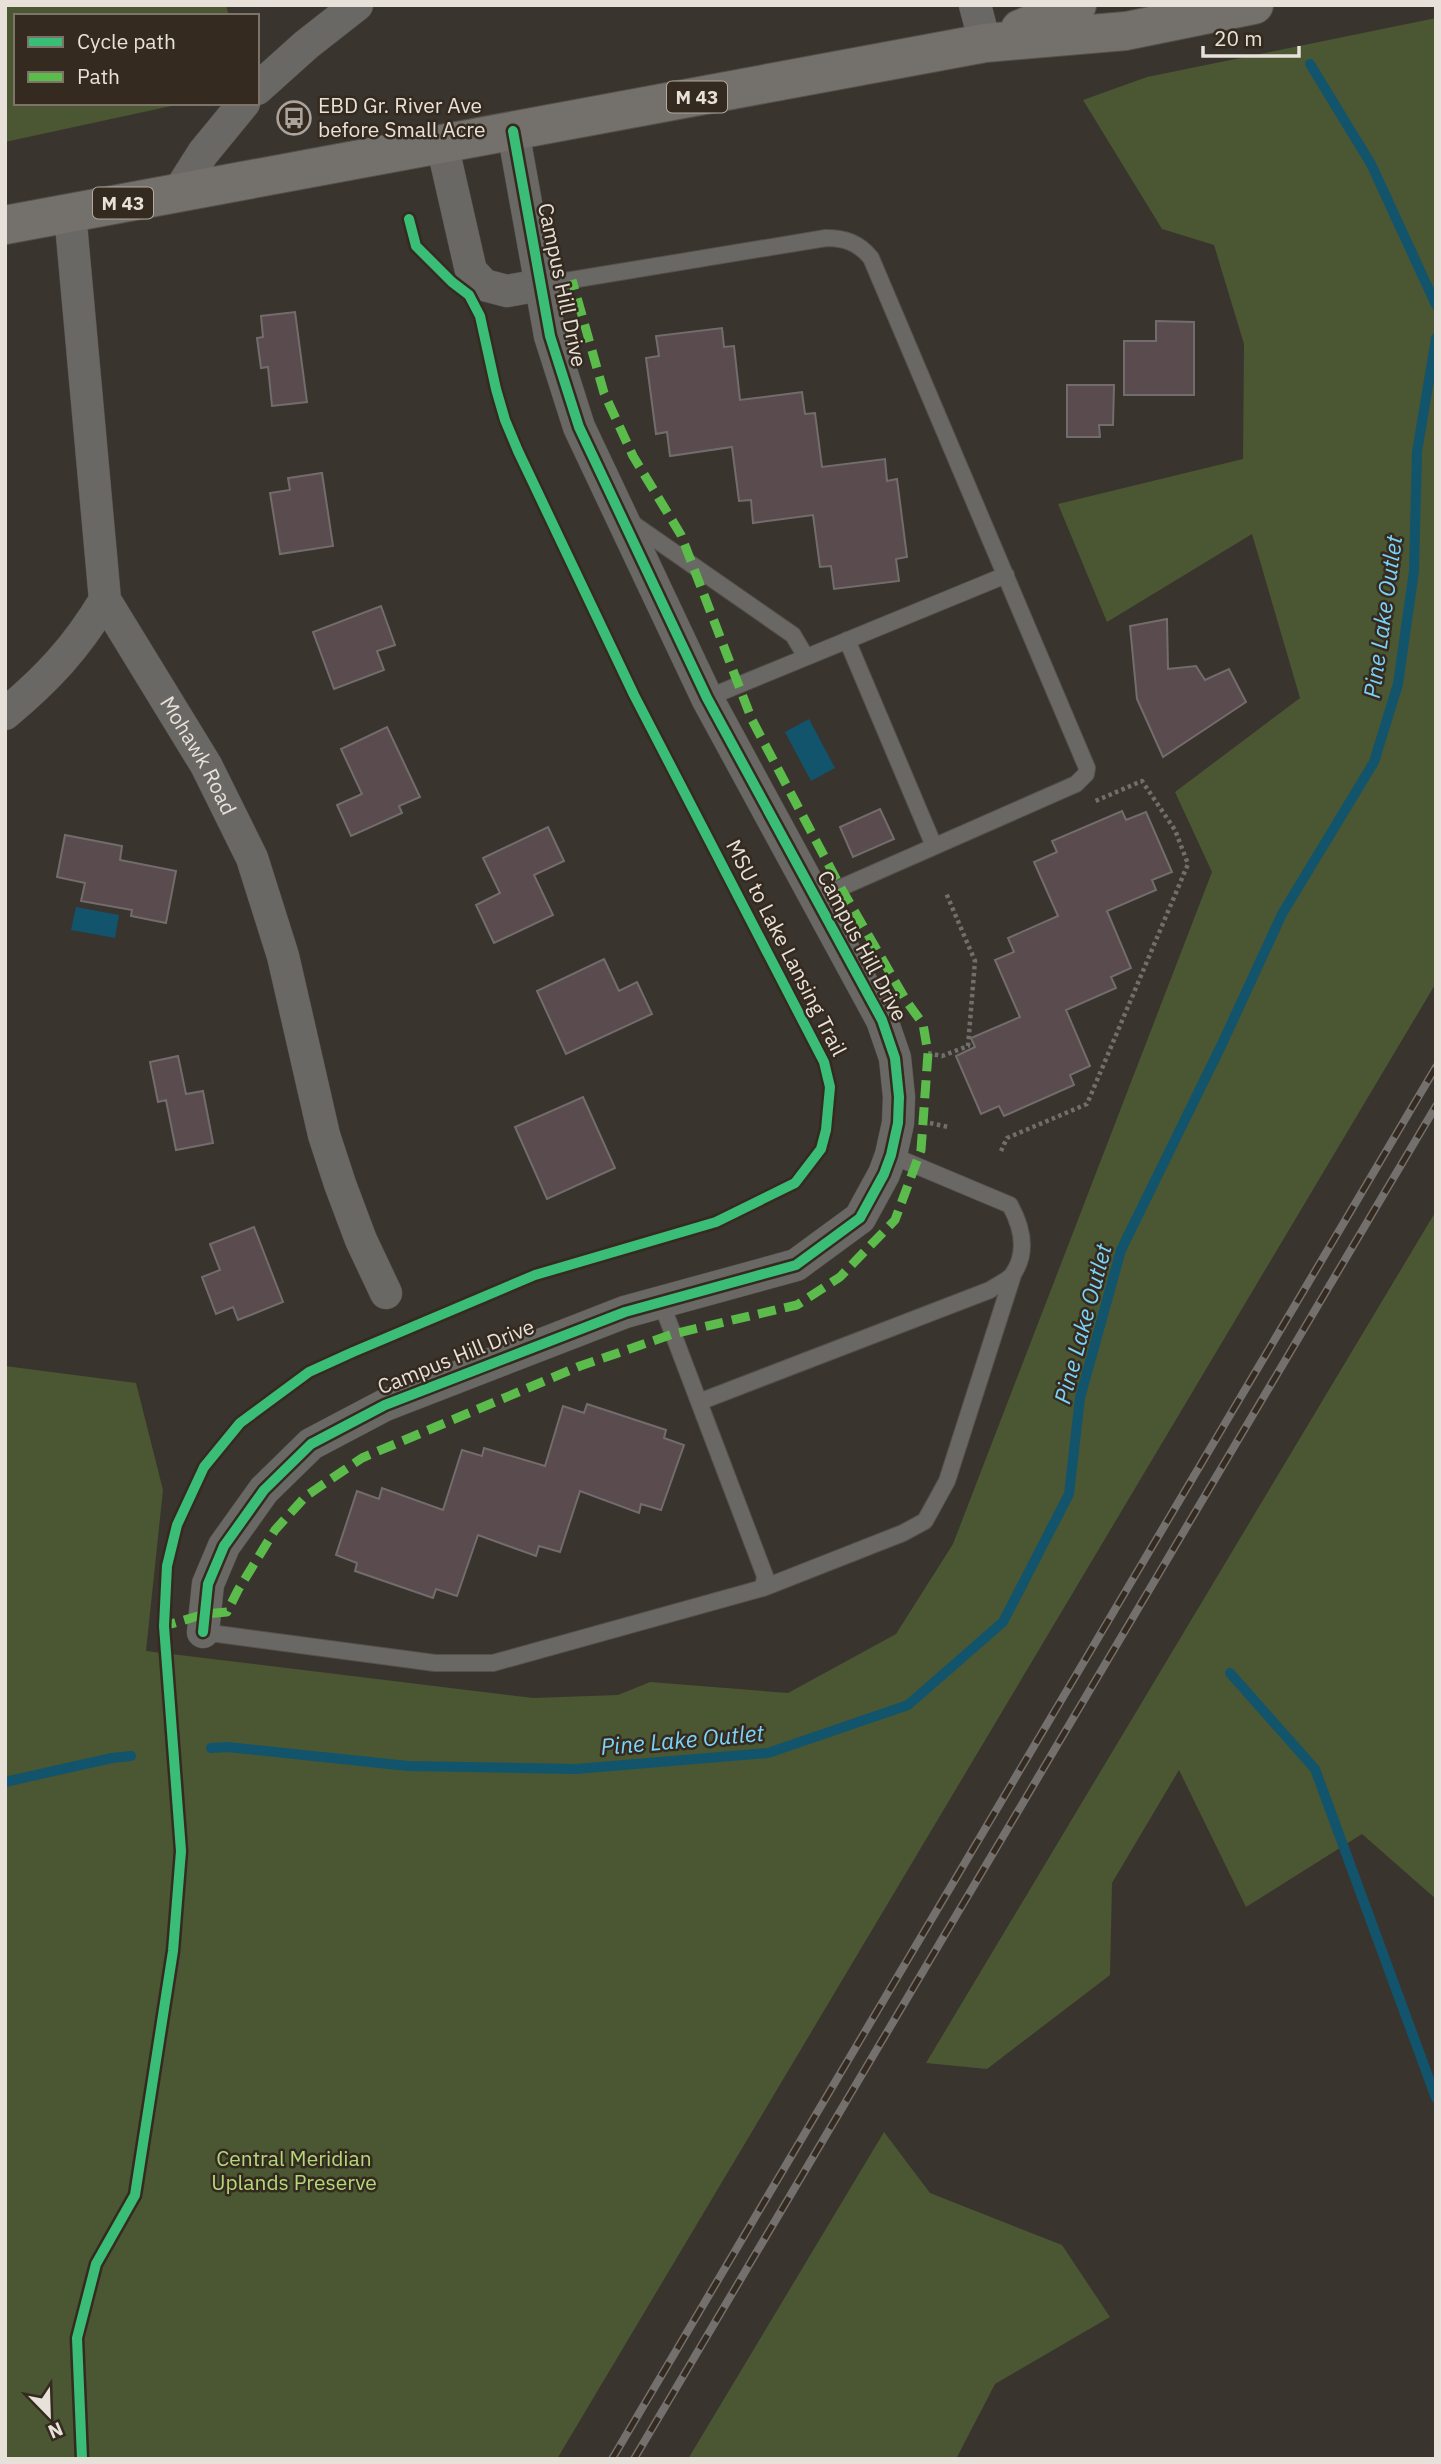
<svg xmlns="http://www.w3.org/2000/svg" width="1441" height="2464" viewBox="0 0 1441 2464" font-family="'IBM Plex Sans',sans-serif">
	<rect width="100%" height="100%" fill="#3a342e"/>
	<path fill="#4a5732" d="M5,5H226L229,16H16V103H185L5,142Z
		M1436,18V983L557,2459H5V1366L136,1383L163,1490L146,1651L533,1698L618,1695L650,1682L788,1693L896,1634L953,1544L1212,872L1175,792L1300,698L1252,534L1107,622L1058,504L1243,459L1244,344L1214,245L1162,229L1083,100L1147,77Z
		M1436,1211V1899L1362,1834L1246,1907L1179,1770L1112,1883L1110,1975L987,2069L926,2063Z
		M884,2132L930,2193L1062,2245L1110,2317L995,2384L956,2459H688Z"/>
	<path fill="#12546b" d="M809,719L835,768L811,781L785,732Z
		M76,907L119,915L115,938L71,930Z"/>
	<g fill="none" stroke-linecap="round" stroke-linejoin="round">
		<path stroke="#12546b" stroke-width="10" d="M1310,64L1371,164L1436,305
			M1230,1673L1315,1769L1436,2098
			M211,1748L227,1747L408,1766L576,1769L768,1753L908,1705L1003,1622L1069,1494L1080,1398L1121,1250L1222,1044L1282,914L1374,762L1398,684L1414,571L1417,452L1436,338
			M5,1782L112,1758L131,1756"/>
	</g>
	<path fill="#5a4b4f" stroke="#726d6c" stroke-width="2" d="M295,312L307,402L272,406L268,367L261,368L257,338L263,337L261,316Z
		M1156,321L1194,322V395H1124V341H1156Z
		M722,328L724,347L734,346L740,400L802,392L805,414L815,413L822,467L885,459L887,481L897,479L907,557L896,559L899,581L834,589L831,566L820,567L813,515L753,523L751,500L739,501L732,447L670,456L667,432L656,434L646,358L659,356L656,336Z
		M1067,385H1114L1113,425H1099L1100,437H1067Z
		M322,473L333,546L280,554L270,493L290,490L288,478Z
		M381,606L395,645L377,651L384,670L334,689L313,632Z
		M1167,619L1168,669L1196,666L1205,680L1229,669L1246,702L1163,757L1137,699L1130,626Z
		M387,727L420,797L399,806L402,813L351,836L337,805L362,794L341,749Z
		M880,809L894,839L853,857L840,827Z
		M1122,811L1126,820L1146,812L1172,872L1152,880L1156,890L1107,911L1131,968L1111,977L1116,988L1066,1010L1090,1066L1070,1075L1074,1085L1004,1116L999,1106L981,1114L956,1056L975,1047L971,1038L1020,1017L995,960L1014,952L1008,938L1058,916L1034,862L1057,852L1052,841Z
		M548,827L564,861L534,875L553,915L494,943L476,905L500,893L483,858Z
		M65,835L122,846L120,860L176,871L166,923L131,916L132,910L81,901L85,883L57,877Z
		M604,959L619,991L637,982L652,1014L566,1054L537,991Z
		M178,1056L186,1094L203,1091L213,1143L176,1150L166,1100L158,1102L150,1062Z
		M583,1097L615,1168L547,1199L515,1127Z
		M254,1227L283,1302L238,1320L233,1307L216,1314L202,1277L220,1270L210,1244Z
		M587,1404L666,1430L664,1438L684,1445L661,1510L641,1504L639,1513L580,1491L560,1552L539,1546L536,1556L478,1535L457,1596L436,1589L433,1598L355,1571L357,1563L336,1555L357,1491L379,1499L382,1488L443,1510L462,1450L482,1456L484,1448L545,1466L563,1406L584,1413Z"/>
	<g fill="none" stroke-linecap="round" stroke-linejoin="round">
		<defs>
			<path id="lane" d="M541,285L826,238C845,238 859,243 871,258L1087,768L1086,774L1076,784L815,899
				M629,521L793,635L806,657
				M847,640L934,846
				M707,698L1006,575
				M699,1402L990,1290C997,1285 1009,1280 1013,1274C1028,1252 1022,1227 1010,1205L891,1155
				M763,1588L903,1533L925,1521L947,1481L1013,1275
				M203,1632L435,1663H493L763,1588L765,1576L661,1302"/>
			<g id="street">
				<path d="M975,5L985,43"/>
				<path d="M257,89L306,45L357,5"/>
				<path d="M442,144L471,271L484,285L507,291L541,285"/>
				<path d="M177,194L203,153L244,103"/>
				<path id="s1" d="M70,213L105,600L206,765L252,858L283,956L324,1135L340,1184L361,1240L386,1293"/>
				<path d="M5,714C48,678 76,648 105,600"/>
				<path d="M203,1632L208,1584L224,1546L264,1490L311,1444L385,1405L625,1312L796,1265L860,1218L884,1174L891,1155L898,1123L899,1097L895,1058L882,1020L707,698L579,427L550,336L513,131"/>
			</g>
			<path id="primary" d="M1020,29L1077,5
				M5,225L985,43L1126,31L1254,5"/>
		</defs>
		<use href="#lane" stroke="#55504a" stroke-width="18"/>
		<use href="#street" stroke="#55504a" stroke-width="33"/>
		<use href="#primary" stroke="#55504a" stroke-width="40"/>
		<path stroke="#716f6c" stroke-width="4.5" stroke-dasharray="3.5 3.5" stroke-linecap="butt" d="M928,1053L942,1056L968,1046L975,961L946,893
			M930,1123L948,1127
			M1001,1151L1007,1138L1087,1104L1188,864L1175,830L1142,781L1093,802"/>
		<use href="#lane" stroke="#6a6865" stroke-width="16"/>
		<use href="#street" stroke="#6a6865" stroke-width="32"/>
		<use href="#primary" stroke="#74706c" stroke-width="38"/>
		<defs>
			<path id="rail" d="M612,2459L1436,1067
				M634,2459L1436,1106"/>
		</defs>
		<use href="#rail" stroke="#73706e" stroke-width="8"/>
		<use href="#rail" stroke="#352a1f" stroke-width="5" stroke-dasharray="16" stroke-linecap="butt"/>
		<path stroke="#5cbc4b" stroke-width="9" stroke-dasharray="18 9" stroke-linecap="butt" d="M164,1632V1626L205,1614L227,1612L238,1590L275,1530L306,1496L362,1458L580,1366L673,1334L797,1305L840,1277L895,1220L921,1150L928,1053L923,1024L907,1002L841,888L752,720L681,535L633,456L604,393L572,280"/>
		<defs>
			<path id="cycleway" d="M203,1632L208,1584L224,1546L264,1490L311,1444L385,1405L625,1312L796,1265L860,1218L884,1174L891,1155L898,1123L899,1097L895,1058L882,1020L707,698L579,427L550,336L513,131
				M82,2459L77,2338L96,2264L135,2195L173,1951L181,1851L164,1626L167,1566L177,1525L204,1467L240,1423L309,1372L353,1352L535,1275L716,1222L795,1183L821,1149L826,1130L830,1087L824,1062L634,695L518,451L505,420L496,389L480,316L469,295L452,282L416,246L409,219"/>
		</defs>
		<use href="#cycleway" stroke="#352a1f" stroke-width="15"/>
		<use href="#cycleway" stroke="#3abd76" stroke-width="10"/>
	</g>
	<defs>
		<symbol id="bus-ring" viewBox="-11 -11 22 22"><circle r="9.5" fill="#352a1f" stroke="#aba49d" stroke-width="1.5"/><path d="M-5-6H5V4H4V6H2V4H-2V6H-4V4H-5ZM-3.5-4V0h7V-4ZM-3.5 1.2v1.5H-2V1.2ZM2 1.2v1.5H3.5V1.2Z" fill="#aba49d"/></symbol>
	</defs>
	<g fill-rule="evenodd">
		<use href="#bus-ring" x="275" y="99" width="38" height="38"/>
	</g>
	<g text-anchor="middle" stroke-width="5" stroke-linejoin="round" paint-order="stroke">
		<g fill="#352a1f" stroke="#b2aaa1" stroke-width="2">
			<rect x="667" y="81.5" width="60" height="31" rx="5"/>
			<rect x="93" y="187.5" width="60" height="31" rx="5"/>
		</g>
		<g font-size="19" font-weight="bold" fill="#e8e1d9">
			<text x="697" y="104">M 43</text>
			<text x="123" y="210">M 43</text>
		</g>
		<g font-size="21" fill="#e8e1d9" stroke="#352a1f" text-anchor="start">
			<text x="318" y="113">EBD Gr. River Ave<tspan x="318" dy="24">before Small Acre</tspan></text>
		</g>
		<g font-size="21" fill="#e8e1d9" stroke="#352a1f">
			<text transform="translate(562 285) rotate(78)" y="7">Campus Hill Drive</text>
			<text dy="7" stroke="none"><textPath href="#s1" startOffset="570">Mohawk Road</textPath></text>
			<text transform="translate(862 946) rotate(62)" y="7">Campus Hill Drive</text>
			<text transform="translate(786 948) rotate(63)" y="7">MSU to Lake Lansing Trail</text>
			<text transform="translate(456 1357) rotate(-22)" y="7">Campus Hill Drive</text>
		</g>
		<g font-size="21" fill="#b4d97a" stroke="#352a1f">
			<text x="294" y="2166">Central Meridian<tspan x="294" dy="24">Uplands Preserve</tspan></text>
		</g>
		<g font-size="23" font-style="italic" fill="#79d3fa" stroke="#352a1f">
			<text transform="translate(1383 617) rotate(-82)" y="8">Pine Lake Outlet</text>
			<text transform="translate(1083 1324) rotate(-75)" y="8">Pine Lake Outlet</text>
			<text transform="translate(682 1740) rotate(-5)" y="8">Pine Lake Outlet</text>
		</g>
	</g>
	<rect width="1441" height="2464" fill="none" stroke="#e8e1d9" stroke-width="14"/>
	<rect x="14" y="14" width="245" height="91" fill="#352a1f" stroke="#7d7369" stroke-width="2"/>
	<rect x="28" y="37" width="35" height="10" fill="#3abd76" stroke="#7d7369" stroke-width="2"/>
	<text x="77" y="49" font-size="21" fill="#e8e1d9">Cycle path</text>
	<rect x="28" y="72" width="35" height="10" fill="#5cbc4b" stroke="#7d7369" stroke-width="2"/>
	<text x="77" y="84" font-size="21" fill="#e8e1d9">Path</text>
	<g transform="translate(49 2415) rotate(157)" stroke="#352a1f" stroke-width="5" paint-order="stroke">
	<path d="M0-5L12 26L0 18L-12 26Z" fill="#e8e1d9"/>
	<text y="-10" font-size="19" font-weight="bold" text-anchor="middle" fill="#e8e1d9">N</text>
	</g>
	<path d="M1203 46v10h96v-10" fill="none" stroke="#e8e1d9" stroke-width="3.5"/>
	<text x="1214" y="46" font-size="21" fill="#e8e1d9" stroke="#352a1f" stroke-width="5" paint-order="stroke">20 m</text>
</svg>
